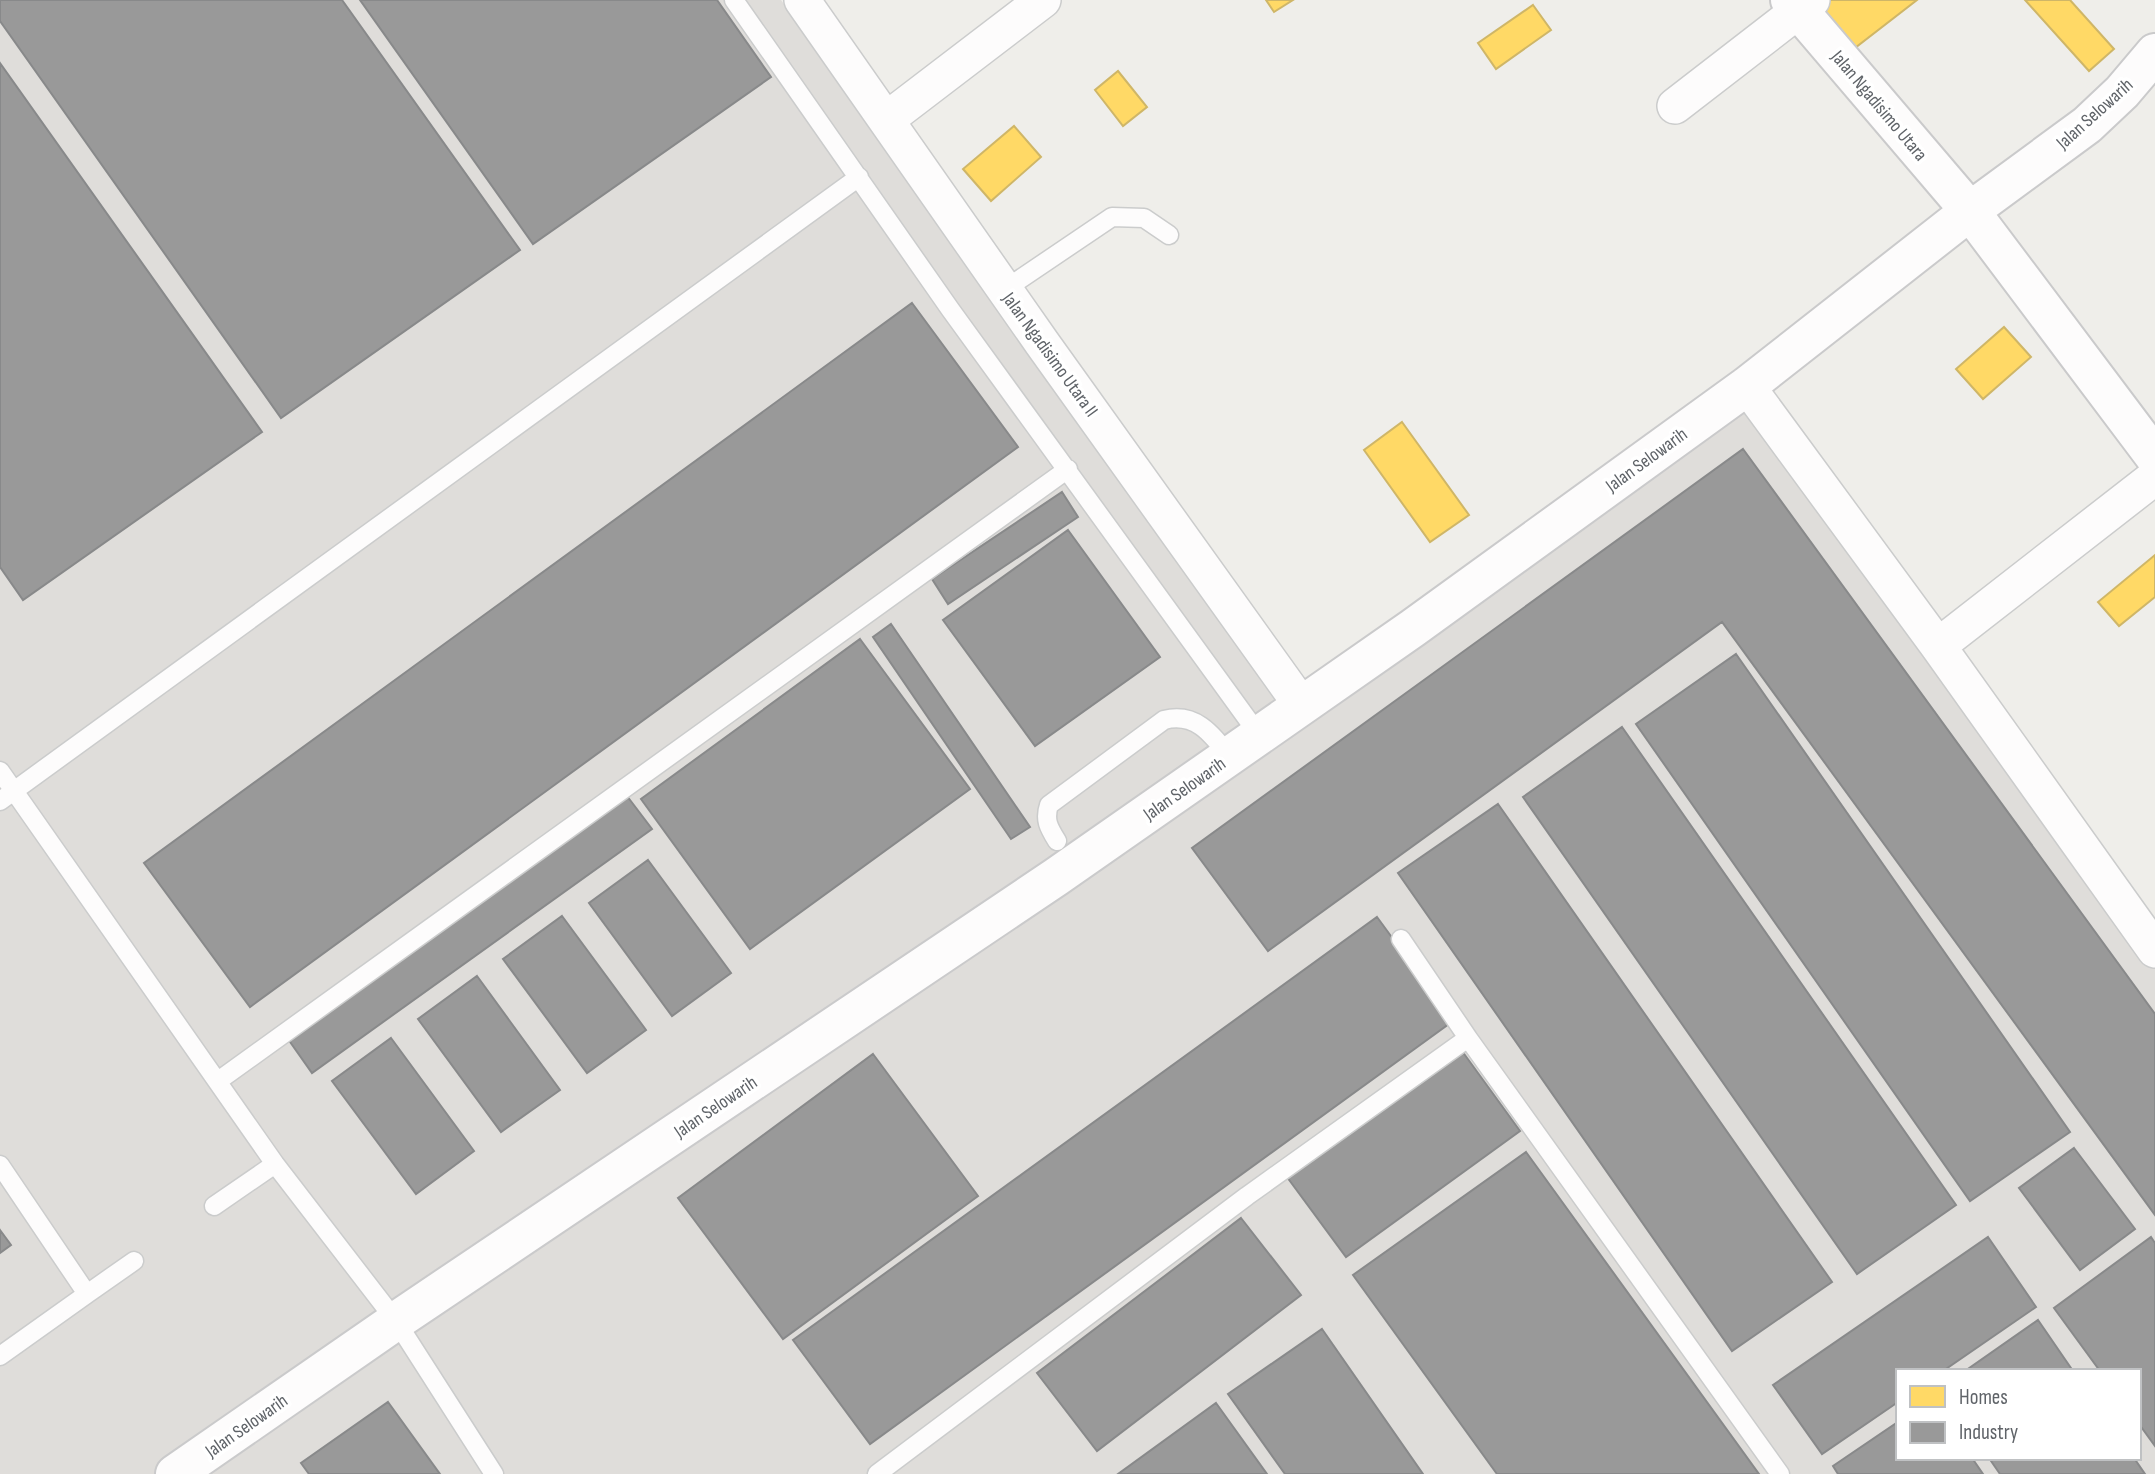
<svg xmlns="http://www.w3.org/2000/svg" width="2155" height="1474" viewBox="0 0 2155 1474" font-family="'Sofia Sans Condensed',sans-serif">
	<rect width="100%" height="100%" fill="#efeeea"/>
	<path fill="#dfddda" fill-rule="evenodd" d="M0,0H781L1294,726L1750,385L2155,952V1474H0ZM1898,1371H2139V1458H1898Z"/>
	<path fill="#ffd966" stroke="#cfb667" stroke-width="2" d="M1266,0H1293L1274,12Z
		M1821,0H1917L1851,51L1815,5Z
		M2025,0H2070L2114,49L2089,71Z
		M1533,5L1551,30L1496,69L1478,43Z
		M1118,71L1147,107L1123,126L1095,90Z
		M1014,126L1041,157L991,201L963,169Z
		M2004,327L2031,357L1983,399L1956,369Z
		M1402,422L1469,515L1430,542L1364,450Z
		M2155,555V597L2119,626L2098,602Z"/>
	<path fill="#999" stroke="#88898a" stroke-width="2" d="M0,0H342L520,250L281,418L0,21Z
		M360,0H717L771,77L533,244Z
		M0,63L262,432L23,600L0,567Z
		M912,303L1018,447L250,1007L144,863Z
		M1743,449L2155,1014V1215L1722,622L1268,951L1192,848Z
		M1062,492L1078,517L948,604L932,579Z
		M1068,530L1160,657L1035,746L943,620Z
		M891,624L1030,827L1011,839L873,637Z
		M860,639L970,789L750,949L641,799Z
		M1736,654L2070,1132L1970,1201L1636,724Z
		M1622,727L1956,1205L1857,1274L1523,797Z
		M627,796L652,829L312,1073L288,1039Z
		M1498,804L1832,1282L1732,1351L1398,873Z
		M648,860L731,973L672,1016L589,903Z
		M562,916L646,1030L587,1073L503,959Z
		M1377,917L1453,1021L870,1444L793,1340Z
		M477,976L560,1090L501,1132L418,1019Z
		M391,1038L474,1151L416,1194L332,1081Z
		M1462,1051L1520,1131L1346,1257L1287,1177Z
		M873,1054L978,1196L783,1339L678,1198Z
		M2074,1148L2135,1229L2080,1270L2019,1188Z
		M1526,1152L1759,1474H1497L1353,1275Z
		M1241,1218L1301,1295L1097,1451L1037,1373Z
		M0,1230L11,1245L0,1253Z
		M1988,1237L2036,1307L1943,1371H1898V1402L1822,1454L1773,1385Z
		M2151,1237L2155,1243V1446L2139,1424V1371H2100L2054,1308Z
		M2038,1320L2073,1371H1965Z
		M1322,1329L1423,1474H1285L1228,1394Z
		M388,1402L440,1474H309L301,1463Z
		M1216,1403L1267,1474H1118Z
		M1898,1422V1458H1972L1983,1474H1838L1833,1466Z
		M1989,1458H2134L2145,1474H2000Z"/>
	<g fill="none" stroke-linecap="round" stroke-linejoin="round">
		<defs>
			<path id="lane" d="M734,0L950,309L1259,735
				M1004,290L1112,217L1144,218L1169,235
				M0,771L275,1164L396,1321L494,1474
				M0,801L859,177
				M1057,841C1049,828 1044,820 1049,805L1164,720C1195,712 1211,733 1229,756
				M1401,939L1468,1038L1780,1474
				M218,1081L1068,469
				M0,1165L87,1294L0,1356
				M214,1206L275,1164
				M87,1294L134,1261
				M877,1474L1247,1196L1468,1038"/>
			<path id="street" d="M802,0L1042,343L1302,706
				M1675,106L1812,0
				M886,120L1043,0
				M1747,386L1938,646L2155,950
				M1938,646L2155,477"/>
			<path id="secondary" d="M1790,0L1970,211L2155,457
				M175,1474L396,1321L1056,877L1413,628L1747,386L1970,211L2087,125L2122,92L2155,53"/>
		</defs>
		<use href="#lane" stroke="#cbcccc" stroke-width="21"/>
		<use href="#street" stroke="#cbcccc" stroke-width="38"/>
		<use href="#secondary" stroke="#cacacb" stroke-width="42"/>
		<use href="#lane" stroke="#fdfcfc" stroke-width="18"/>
		<use href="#street" stroke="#fdfcfc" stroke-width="35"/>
		<use href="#secondary" stroke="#fdfcfc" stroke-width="38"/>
	</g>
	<g text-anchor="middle" stroke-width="7" stroke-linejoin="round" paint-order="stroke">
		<g font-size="19" fill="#5f6368" stroke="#fff">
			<text transform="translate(1880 105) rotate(50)" y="7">Jalan Ngadisimo Utara</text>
			<text transform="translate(2094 113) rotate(-42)" y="7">Jalan Selowarih</text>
			<text transform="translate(1051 354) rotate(54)" y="7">Jalan Ngadisimo Utara II</text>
			<text transform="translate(1646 459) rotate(-36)" y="7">Jalan Selowarih</text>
			<text transform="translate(1184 788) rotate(-35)" y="7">Jalan Selowarih</text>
			<text transform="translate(715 1106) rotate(-34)" y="7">Jalan Selowarih</text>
			<text transform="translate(246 1425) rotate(-35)" y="7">Jalan Selowarih</text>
		</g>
	</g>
	<rect x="1896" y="1369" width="245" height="91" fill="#ffffff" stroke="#bfc1c3" stroke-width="2"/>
	<rect x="1910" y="1386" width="35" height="21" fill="#ffd966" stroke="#bfc1c3" stroke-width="2"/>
	<text x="1959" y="1404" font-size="21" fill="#5f6368">Homes</text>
	<rect x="1910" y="1422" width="35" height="21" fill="#999999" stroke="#bfc1c3" stroke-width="2"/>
	<text x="1959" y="1439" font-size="21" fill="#5f6368">Industry</text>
</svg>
